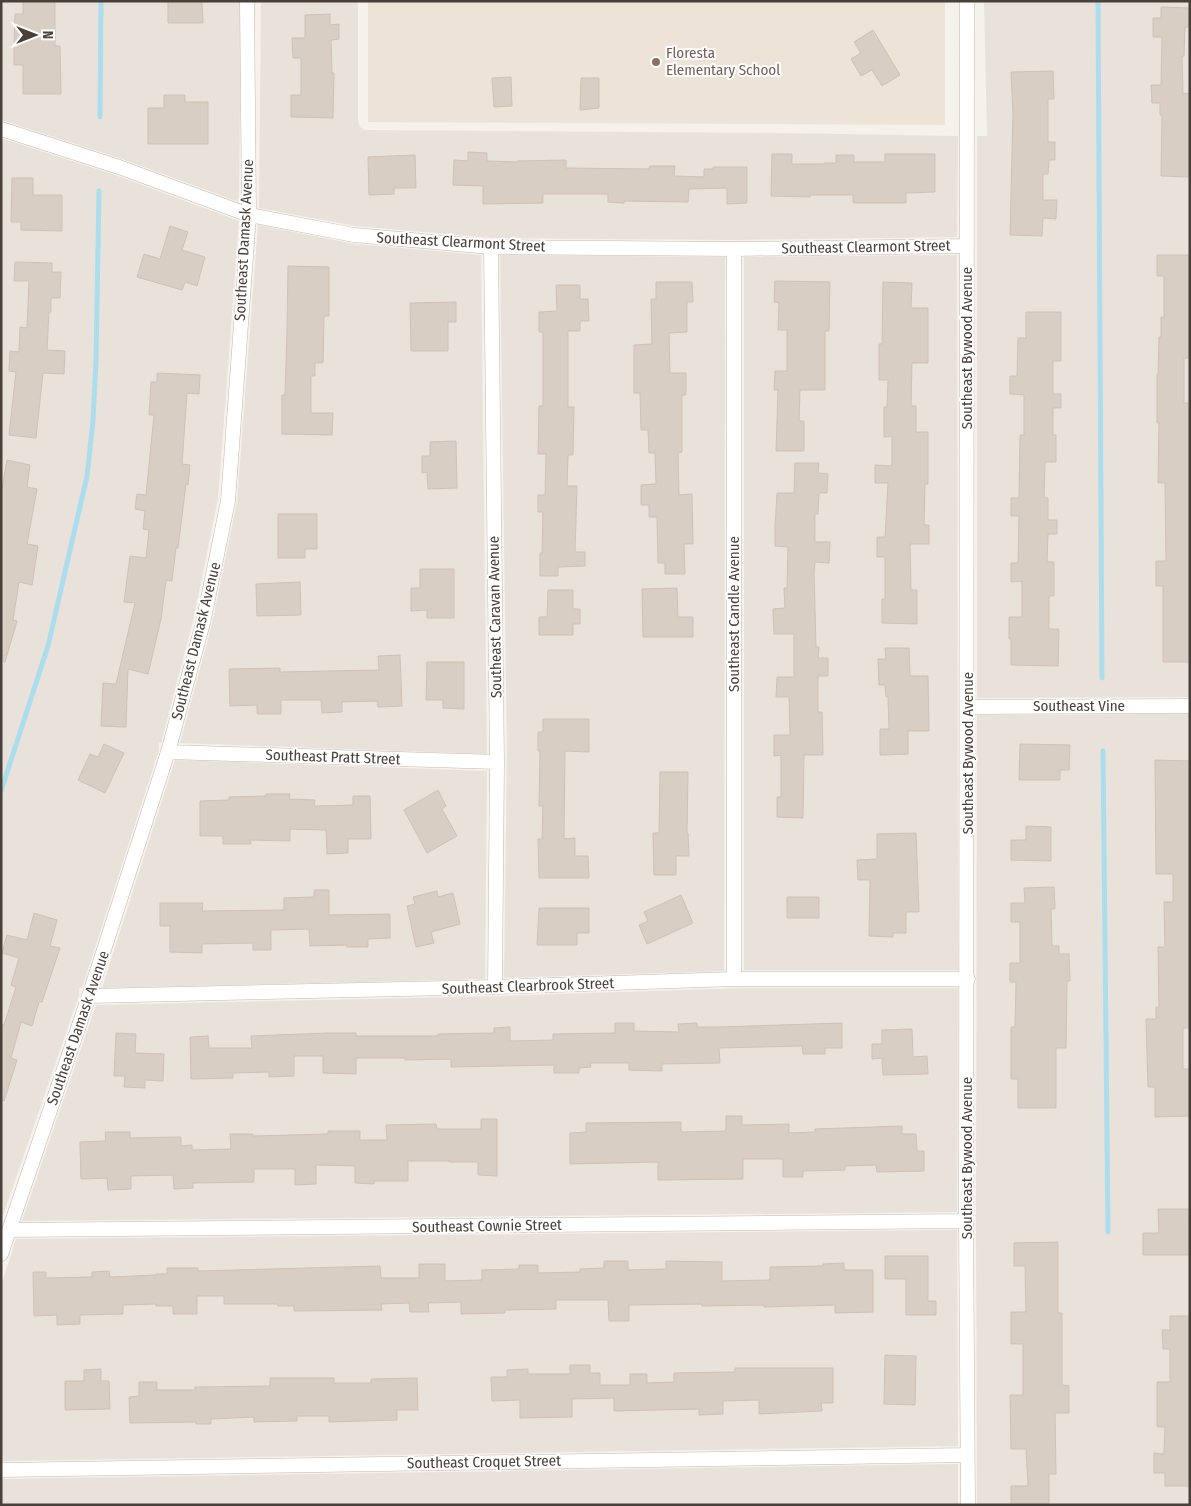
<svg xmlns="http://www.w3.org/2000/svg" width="1191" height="1506" viewBox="0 0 1191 1506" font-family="'Fira Sans Condensed',sans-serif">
	<rect width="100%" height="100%" fill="#f5f1eb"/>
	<path fill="#e8e2da" d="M1,1H241L239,202L122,159L1,120Z
		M261,1H358V122L360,127L365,130L781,133L958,136L957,237L734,240L491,238L356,226L259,208Z
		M984,1H1190V697L977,698V136H987Z
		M1,138L115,175L239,221L218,499L193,621L161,743H159V750L82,988H79V995L1,1221Z
		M258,225L354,244L481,255L487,754L180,743L212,624L237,502Z
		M500,255L725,257L724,971L504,978L507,754Z
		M957,255L958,970H744V257Z
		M1190,714V1505H977L976,1221L977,715Z
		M175,760L487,771L485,979L102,988Z
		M744,988H958L957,1212L22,1221L96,1005L504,996Z
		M957,1230L958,1446L1,1461V1286L16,1239Z
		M958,1464V1505H1V1479Z"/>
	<path fill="#ede3d6" d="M368,1H945V125L368,122Z"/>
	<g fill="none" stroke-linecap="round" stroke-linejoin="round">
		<path stroke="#acdded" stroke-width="5" d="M1098,1L1102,678
			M100,117L101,1
			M1103,751L1108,1232
			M1,791L48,646L87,476L93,421L96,360L99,191"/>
	</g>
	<path fill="#d9cec4" stroke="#d0c1b5" d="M23,1H55V46H60L61,94H23V65H14V46L15,14H23Z
		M168,1H202L203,23H168Z
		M1161,7L1190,8V27H1185L1184,56H1182L1183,94L1190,93V177L1161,176L1162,115H1160V103H1152L1151,85H1161L1162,37H1153V18H1161Z
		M330,14V25L339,24V39L331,40L332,73H334L333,118L291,117V95H301V58H293L292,38H305V15Z
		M873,30L900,75L882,86L872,70L861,76L851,59L861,53L854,42Z
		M1053,71L1054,99H1048V142H1055V160H1049L1048,174H1043V200H1057L1056,219L1043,218L1042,236L1010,235L1013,114L1011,72Z
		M511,77L512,106L494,107L492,78Z
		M581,78H599V108L580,110Z
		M164,95H185V102H208V144H148V108H164Z
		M468,152L487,153V161L517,162V161L566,160V168L649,169L650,166H675L674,176L704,177V169H713V167H747V203L727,204V188L689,189L688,202L624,201V203L608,202V194H543V203L483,204V186L453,185L454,160L468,161Z
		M772,154H792V164H824V163H836V155H854V162H885V154H935V192L906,193V203H853V195H810V197L771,196Z
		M415,155L416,188H394V194L369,195L368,157Z
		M12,178H33V195H62V231L21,230V222H11Z
		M170,226L188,232L182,250L205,257L197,286L185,282L182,290L137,277L144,254L160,259Z
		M1157,255H1190V358H1184V403H1190V662H1163V586H1156V561H1166L1165,483H1158L1159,423H1157V374H1158L1159,337H1161V317H1164V276H1157Z
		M15,262L52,263V272H61L60,298H51V312H49L47,350L65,351L64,374L43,373L36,438L9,435L16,372L9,371L10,351L19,352L20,327L27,328L29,281H14Z
		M288,266L329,267V316H324L323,363H315V376H311V413H333L332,435L282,434V395H285L287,331Z
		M775,281L830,282L829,331H825V390H800L799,421H804V451H776L778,390H774L775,371H787V330H778L779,303L774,302Z
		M656,282H692L693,302H687V332L669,333L670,373H686V395H682V452L678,453L679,495L692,494L693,544H684L685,574H665V563H658L657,517H649V505H641V485L656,484L655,453H649L648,430H641L640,393H634V345L652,344L651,299H656Z
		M883,282L912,283L911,308H928V363H912L911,406H916V432H928V484H925L924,525H929V544H910L911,590H917V624L882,623V599H885V557H877V537H885L888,483H875V465L892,466V436L884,437V407H887L888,380H879V344H882Z
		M556,285H580V299H588L589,321H580V331H568V407H574L573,455H568L567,486H577L575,552H585V566L558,567V576H540V553H542L543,512H538V495H545L546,454H538L539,406H543V332H539V312L557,311Z
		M456,302V322H448V351H411L410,303Z
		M1026,312H1061V361H1053V394H1061V408H1053V435H1056V462H1045L1044,498H1048V520H1057V534H1048L1047,562H1054V596H1049V629H1059L1058,666L1011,665V639H1009V617H1022V581L1011,582V563H1018L1019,516H1011V498H1019L1020,435H1024V395L1010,394V376H1017L1018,338H1026Z
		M157,373L200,375L199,394L187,393L182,464L190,465L188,485L186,484L178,548H176L172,581L166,580L161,619L148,674L128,669L126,727L101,726L103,683L116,684L135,603L124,602L130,556L146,558L149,530L143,529L145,511L135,509L137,494L146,495L154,415H149L151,382H157Z
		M456,441L457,488L428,489L427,472L422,473V456H430V442Z
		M7,460L30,465L27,487L37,489L27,544L38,546L32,585L19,582L13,620L17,621L5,662L1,661V494Z
		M795,463H819L818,473L828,474L827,493H819L818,514H815V542H830L829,563L815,562L814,573L816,647H819L818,658H828V676H818V712H822L823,755H804L803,818L777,817V797H781V755L774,756V735H790L789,697H776L777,677H794V634H774L773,609L785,608L784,588H787L788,547L775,546V527L777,493H794Z
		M278,514H317V549H305V558H278Z
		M420,569H454V618H427V610L411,611V588H420Z
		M300,582L301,615L257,616L256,584Z
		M677,588L678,617H693V637H643L642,589Z
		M548,590H573V609H580V624H573V635H539V617H547Z
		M885,648H909L910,676H928L929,731H908V754L880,755V729H889L888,697H886L885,685H879L878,659H886Z
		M400,655L402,706L378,707L377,701L342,702V712L322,713L321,700H281V714H257V705L230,706L229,669L280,668V672L379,670L378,656Z
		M427,662H464V709L443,708V700H426Z
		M543,719H589V752L565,751L564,839L575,838V856H588L589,878H539L538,839H542L543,806H539L540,751H538V732H543Z
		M104,744L124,753L105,793L78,780L90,754L98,757Z
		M1020,744L1070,745L1069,770H1060V780H1019Z
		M1155,760L1190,761V1028H1183V1069H1190V1116L1155,1117V1087H1148L1146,1019H1156V1007H1159L1158,947H1165L1164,902H1173V874H1156Z
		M660,772H688L687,833H688L689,856H676V875H654L653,833H659Z
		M438,790L446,806L442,809L457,836L427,853L404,810Z
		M266,794H290L289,799L315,800L314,806L353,805V796H370L371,839H348V853L327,854L326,830L290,829V841L250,840L251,844H223V836H200V801L229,800V797L266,796Z
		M1026,826L1051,827V861L1011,860V840H1026Z
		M916,833L919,912H906V933H893V937L869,936L870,880H858L857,860L877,859V834Z
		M1054,887L1055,909H1051L1052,946H1059V954H1069L1070,981H1067L1066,1048H1056V1108H1018V1079H1011V1027H1015L1016,982H1010V963H1020V922H1011V903H1025L1024,888Z
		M314,890H329V915L390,914V938L368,939V947H347V945L310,946L309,929L271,930V950H253V943L202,944V953L170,952V926H160V903H203L202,911L284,910V898L314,897Z
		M437,891L438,897L453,893L460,924L431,932L434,943L416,947L407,906L415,904L413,897Z
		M681,895L693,923L647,944L639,925L648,921L644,912Z
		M787,897H819V918H787Z
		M539,908H589V933H577V945H537Z
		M34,913L57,920L50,946L60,948L42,1002H39L32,1026L21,1022L11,1058L17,1060L4,1101L1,1100V1025H4L16,987L11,985L19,958L2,953L7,935L27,940Z
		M615,1023H634V1031L679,1032L678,1024L697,1023V1027H719L842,1023V1048H825V1054H803L802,1046L719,1048L720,1063L662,1064V1071L629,1070V1063H590L591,1067L579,1068V1073H554V1065L451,1067V1059L405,1060V1058H356V1074L323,1073V1056H294V1076L269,1077V1072L233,1073V1078L191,1079L190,1037L208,1036L209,1048H252L251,1036L328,1033H356V1036H438V1034L494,1033V1028L510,1027V1041L553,1040V1034L615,1033Z
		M912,1029L913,1057L927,1056L928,1074L883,1075L882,1058L872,1059V1044H882V1030Z
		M116,1033L136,1034L135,1053L164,1054L163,1081L145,1080V1088L124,1087L125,1076H114Z
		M726,1116H742V1125L789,1124V1133L815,1132V1129L902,1126V1134H916L917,1151H924V1171L877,1172L876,1165L845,1166V1170L803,1171V1177H783V1159H743V1179L658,1180V1162L570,1164V1133L586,1132V1123L681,1122V1132L726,1131Z
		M481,1119H497V1176L478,1175V1162H449V1161H408V1181H374V1184L355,1183V1166L316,1165V1184L295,1185V1169H254V1182L193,1183V1188L174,1189L173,1175L131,1176V1189L108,1190L107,1178L81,1179L80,1142L106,1141L105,1132H130V1138L181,1137V1146L192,1145V1150L231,1149L230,1134H253V1136L328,1134V1131H360V1140H387L386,1125L436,1124L437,1129H481Z
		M1158,1209H1189L1190,1255H1143V1233H1159Z
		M1058,1242V1313H1062V1385L1069,1386V1413H1055L1056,1474H1049V1505H1011V1486H1028L1026,1449H1011L1010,1395H1023V1344H1011V1312H1026L1025,1266H1014V1243Z
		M885,1256H928V1301H936V1315H906V1279H885Z
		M604,1261H628V1270L666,1269V1261L722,1262V1281L770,1280V1267L823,1266V1264L844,1263V1270H873V1312L835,1313V1305L764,1307V1305L702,1306V1304L629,1305V1321H609L608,1300H556V1309L505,1310V1313L461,1314V1302L428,1303L429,1312H410L409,1303L381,1304L382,1310L294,1311V1306H278V1304H224V1296H197V1314H173V1306H156V1304L123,1305V1314L80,1315V1324L57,1325V1315L34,1316L33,1272H46V1278L92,1277V1272L109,1271L110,1277L156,1275V1274H167V1268H198V1271L380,1266L381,1278H419V1264H445V1281L482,1280V1270L519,1269V1265H538V1273L580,1272V1269L604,1268Z
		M1170,1316H1190V1486H1165V1473H1154V1453L1164,1454L1165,1427H1157V1382H1170V1349H1163L1162,1330H1170Z
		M885,1355L916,1356L915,1405L884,1404Z
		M570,1365H590V1373H600V1385H630V1374H647V1383L674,1382V1373L735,1372V1368H833V1403H821L822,1411L759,1414V1400L723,1401V1414L699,1415V1409L614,1411V1398L572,1399V1417L520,1418V1400L492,1401L491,1377H507V1370L528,1369V1374H570Z
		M101,1369V1381H109L110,1409L65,1410V1381H84V1370Z
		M270,1378H334V1383H371V1379L417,1378L418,1410H397V1420L329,1422V1416H297V1421L254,1422V1417L211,1419V1424H196V1422L130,1423L129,1397L139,1396V1382H157V1390H195V1387L270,1386Z"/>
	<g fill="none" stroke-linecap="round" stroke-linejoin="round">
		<defs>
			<path id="street" d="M967,1L966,1221L968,1505
				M1,129L119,167L249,215L354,235L491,247L734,249L967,246
				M491,247L497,762L495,987
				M968,707L1190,706
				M168,752L497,762
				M734,979V249
				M89,996L495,987L734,979H968
				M9,1230L966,1221
				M1,1254L89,996L168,752L203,623L228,501L249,215L247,1
				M1,1470L967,1455"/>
		</defs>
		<use href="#street" stroke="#c3bab1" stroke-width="15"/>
		<use href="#street" stroke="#fff" stroke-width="14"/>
	</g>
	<circle fill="#8d6e63" stroke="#fff" stroke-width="2" cx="656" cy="62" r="5"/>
	<g text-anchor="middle" stroke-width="4" stroke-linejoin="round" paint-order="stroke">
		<g font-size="15" fill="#785e54" stroke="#fff" text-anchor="start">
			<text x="666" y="58">Floresta<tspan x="666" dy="17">Elementary School</tspan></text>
		</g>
		<g font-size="15" fill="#494039" stroke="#fff">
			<text transform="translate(244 240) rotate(-87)" y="5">Southeast Damask Avenue</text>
			<text transform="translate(461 242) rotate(3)" y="5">Southeast Clearmont Street</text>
			<text transform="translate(866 247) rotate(-1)" y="5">Southeast Clearmont Street</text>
			<text transform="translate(967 348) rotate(-90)" y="5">Southeast Bywood Avenue</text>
			<text transform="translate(734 614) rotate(-90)" y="5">Southeast Candle Avenue</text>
			<text transform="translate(495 617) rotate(-91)" y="5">Southeast Caravan Avenue</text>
			<text transform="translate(196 641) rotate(-76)" y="5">Southeast Damask Avenue</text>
			<text x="1079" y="711">Southeast Vine</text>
			<text transform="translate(968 753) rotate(-90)" y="5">Southeast Bywood Avenue</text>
			<text transform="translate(333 757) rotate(2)" y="5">Southeast Pratt Street</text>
			<text transform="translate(528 986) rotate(-2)" y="5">Southeast Clearbrook Street</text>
			<text transform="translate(78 1028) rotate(-71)" y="5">Southeast Damask Avenue</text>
			<text transform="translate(967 1158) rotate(-90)" y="5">Southeast Bywood Avenue</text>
			<text transform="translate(487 1226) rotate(-1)" y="5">Southeast Cownie Street</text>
			<text transform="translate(484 1462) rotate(-1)" y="5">Southeast Croquet Street</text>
		</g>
	</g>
	<rect width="1191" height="1506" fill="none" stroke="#494039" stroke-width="5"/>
	<g transform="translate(35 35) rotate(90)" stroke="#ffffff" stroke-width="4" paint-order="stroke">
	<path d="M0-4L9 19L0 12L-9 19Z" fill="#494039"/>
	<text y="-8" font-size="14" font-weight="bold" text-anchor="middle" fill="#494039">N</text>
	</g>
</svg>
